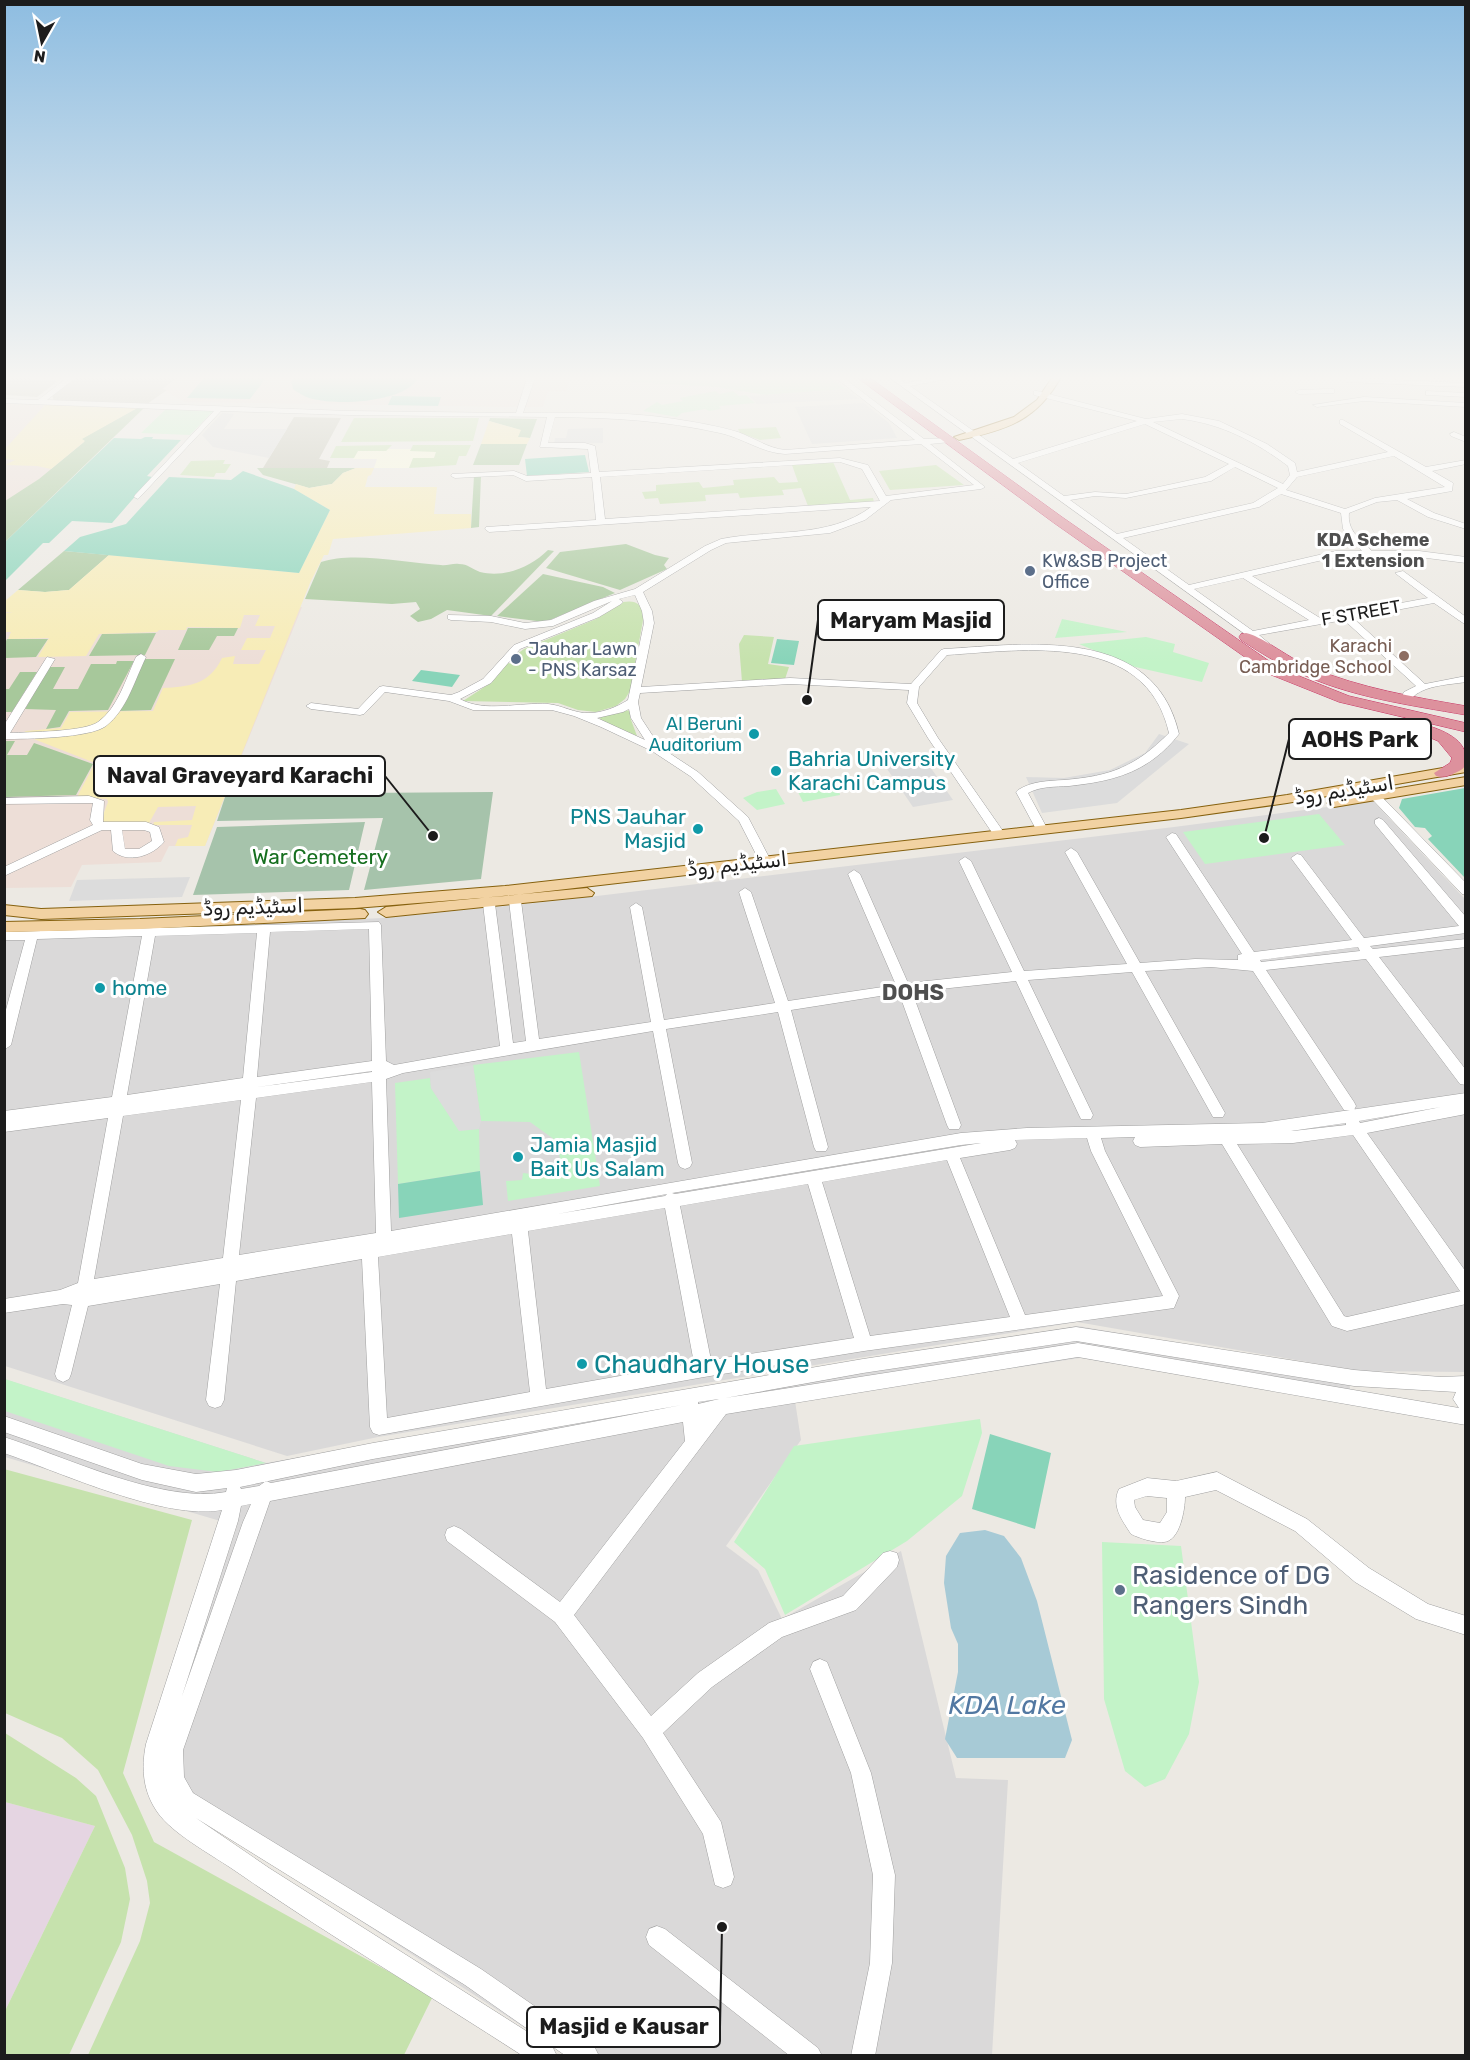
<svg xmlns="http://www.w3.org/2000/svg" width="1470" height="2060" viewBox="0 0 1470 2060" font-family="Rubik,Vazirmatn,sans-serif">
	<rect width="100%" height="100%" fill="#ece9e3"/>
	<path fill="#dad9d9" d="M1373,801L1465,899V1372L1359,1371L1077,1322L378,1437L287,1456L5,1366L4,931L144,929L383,918L555,901L1174,827Z
		M1078,1326L1348,1373L1352,1403L1080,1358L795,1401L801,1440L726,1546L758,1570L782,1619L901,1551L956,1778L1008,1780L992,2055L568,2056L164,1793V1747L237,1526L5,1457L4,1379L266,1463Z"/>
	<path fill="#e5d5e2" d="M5,1802L95,1826L5,2011Z"/>
	<path fill="#fbfbdd" d="M387,449H411V451H437L434,458L413,459L409,468H374L377,459H353L358,451H386Z"/>
	<path fill="#edded7" d="M181,375H571L567,391H548L543,407H518L185,402L161,389Z
		M5,402L144,408L5,542Z
		M302,607L205,846H169L161,862L82,865L71,887L5,888L4,612Z"/>
	<path fill="#c0c0af" d="M5,375H35L29,379L58,381L37,397L5,395Z
		M80,375H181L162,389L167,390L147,404L54,401L52,395Z
		M294,417L341,418L319,459L330,461L327,468H263Z"/>
	<path fill="#c6e2ad" d="M354,418H479L473,441L341,442Z
		M776,427L781,438L760,440L740,433L738,429Z
		M392,445L386,451H358L354,458H330L336,446Z
		M413,445H471L466,456H459L456,465L409,468L413,458H434L436,452L410,451Z
		M225,460L223,464H231L225,473H216L214,477L180,475L191,461Z
		M833,462L850,500L873,498L874,502L808,506L801,488L782,490L784,495L740,498L738,493L705,495L706,501L660,504L658,498L645,499L642,492L656,491V485L699,482L703,488L734,485L733,480L774,477L779,483L798,482L792,465Z
		M936,465L964,485L890,490L879,471Z
		M623,602C636,600 640,603 644,615L630,691L625,699L616,706L596,712L578,710L558,703L463,701L492,682L506,663L519,664L522,655L517,654L524,649L596,619Z
		M744,635L774,637L768,664L789,667L785,679L742,682L739,644Z
		M625,710L631,711L630,717L637,736L599,720L601,717Z
		M4,1469L192,1520L123,1773L154,1842L433,1996L404,2055H88L140,1941L150,1903L147,1881L132,1835L98,1770L62,1738L5,1713Z
		M5,1733L76,1778L96,1796L125,1868L130,1899L121,1942L69,2055H5V2011L95,1826L5,1802Z"/>
	<path fill="#a7c89b" d="M139,407L144,408L5,542V501L39,479L84,442L81,439Z
		M490,418L537,419L530,438L517,437L520,430L489,421Z
		M481,444H527L519,465H473Z
		M257,468H356L343,473L332,484L309,488L263,475Z
		M474,476H481L479,527L471,528Z
		M626,544L655,555L669,558L664,565L667,569L620,590L546,568L560,552Z
		M548,550L554,551L491,616L447,610L431,619L418,622L410,616L420,609L416,602L392,604L305,599L321,562C353,551 406,563 441,565C447,566 453,563 459,564C468,564 472,569 480,572C505,578 531,567 548,550Z
		M64,551L109,555L69,590L45,592L18,590Z
		M543,574L603,587L615,593L545,622L497,616Z
		M188,628H238L234,636H217L209,650H178Z
		M156,633L145,655L89,656L102,634Z
		M7,639H48L36,657L5,658V643Z
		M144,659H175L151,710L118,711Z
		M117,661H134L108,710L69,711L60,727L46,729L56,710L25,709L49,667H65L53,689H78L91,664H116Z
		M20,672H37L12,712H5L4,689H9Z
		M4,741H15L7,755H27L34,743L93,764L76,795L5,797Z"/>
	<path fill="#f7ecb6" d="M46,404L139,407L82,439L85,441L51,469L37,466L5,465L15,460L5,459V449Z
		M489,421L521,430L518,437L530,438L527,444H481Z
		M356,468H374L371,475L368,476L365,487H437L434,514H471V528L333,539L328,555H324L310,583L205,846H175L178,839L188,837L192,825H153L154,822L192,820L196,806L158,807L149,823L118,825L104,823L102,818L108,802L107,799L77,797L95,763L21,734L26,731L61,728L70,712L153,711L163,688C189,687 210,684 222,658L235,656L233,664H259L266,650H241L247,638H270L275,626H255L260,615H244L240,628L187,627L186,630H159L157,632L99,634L86,656L38,657L49,638L8,639L11,632H5L4,613H13L5,612V601L18,590L45,592L69,590L109,555L299,573L330,510L294,489L296,484L309,488L332,484L343,473Z"/>
	<path fill="#a6c3ab" d="M493,792L481,879L364,890L383,818L217,821L226,794Z
		M365,822L349,890L193,895L217,827Z"/>
	<path fill="#c3f3c8" d="M617,375H827L846,389L766,395L717,387L631,382Z
		M715,391L720,394L733,391L739,396L746,395L755,403L719,406L721,409L709,411L705,409L682,413L677,417L643,411L657,402L662,405L683,401L680,398Z
		M166,409L213,411L190,435L141,433Z
		M1062,619L1127,632L1055,638Z
		M1146,637L1175,644L1173,652L1209,663L1202,682L1131,666L1079,644Z
		M837,781L840,795L803,802L795,786Z
		M776,789L785,804L757,810L743,798L757,792Z
		M1319,814L1345,845L1205,864L1183,832Z
		M579,1052L600,1186L508,1201L506,1181L522,1180L523,1173L540,1175L555,1169L560,1158L555,1140L530,1122L481,1121L473,1065Z
		M430,1078L431,1088L459,1130L479,1129L480,1171L398,1184L395,1083Z
		M5,1379L266,1463L218,1472L169,1466L5,1411Z
		M980,1419L982,1433L962,1496L907,1541L785,1615L765,1569L734,1542L794,1446Z
		M1102,1542L1181,1546L1199,1682L1189,1734L1165,1779L1145,1787L1125,1771L1104,1699Z"/>
	<path fill="#88d4b9" d="M206,375H268L250,399L187,398Z
		M295,375H419C411,402 341,405 319,400C309,399 301,395 293,389L291,381Z
		M392,396L441,397L438,406L388,405Z
		M145,437H153L152,439L181,440L147,476L152,477L112,523L72,521L49,543H43L5,581V542L114,438L141,439Z
		M585,455L589,472L527,476L525,459Z
		M243,471L294,489L330,510L299,573L64,551L80,537L126,524L169,477L231,480Z
		M777,639L799,641L794,665L771,663Z
		M421,670L460,675L452,687L412,681Z
		M1465,788H1466L1465,878L1428,839L1432,836L1425,828L1415,827L1399,808L1402,799Z
		M480,1171L483,1205L399,1218L398,1184Z
		M990,1434L1051,1453L1035,1529L972,1509Z"/>
	<path fill="#dcdcdc" d="M846,389L859,399L757,404L749,396Z
		M864,403L889,423L897,438L812,444L795,407Z
		M222,413L234,414L224,429H287L269,458L213,447L202,435Z
		M603,428V443L554,444L555,438H566L568,429Z
		M1159,734L1189,744L1117,803L1042,813L1026,777L1064,778L1110,770L1145,753Z
		M924,758L953,800L913,807L883,763Z
		M190,877L182,897L69,901L77,880Z
		M473,1065L481,1121L479,1129L459,1131L431,1088L430,1072Z"/>
	<path fill="#a7cad6" d="M985,1530L1004,1536L1021,1558L1037,1601L1072,1740L1065,1758H957L945,1739L958,1672V1644L951,1628L944,1583L946,1556L960,1533Z"/>
	<g fill="none" stroke-linecap="round" stroke-linejoin="round">
		<defs>
			<path id="minor" d="M71,375H79L47,400L349,411L516,413L528,375H536L523,413C573,413 625,411 675,419C695,422 718,426 738,432C754,438 768,448 785,450L915,440L832,375H840L924,439L950,438V442L930,444L985,487L981,489L891,500L865,520L830,533L726,543L711,550L643,592L652,611L654,623L641,687L790,678L911,684L941,650L944,649C1028,644 1154,625 1179,734C1149,772 1115,781 1069,786C1055,787 1041,786 1028,793L1048,830L1046,833H1038L1016,792L1018,790C1032,781 1048,781 1064,780C1111,776 1135,767 1169,733C1146,631 1025,650 947,655L919,687L917,703L938,738L1005,834L999,838L995,837L928,738L907,703L909,690L790,684L640,693L638,702L641,718L660,747L698,772L748,817L771,861L769,864H761L739,821L690,776L652,751L601,727L574,716L552,710H473L449,701L385,692L364,714L360,715L311,709L306,706L311,703L358,709L379,687L383,686L451,695L459,692L483,679L514,645L593,613L612,601L553,626L525,629L491,622L451,620L448,619V615L491,616L525,623L551,620L594,601L635,589L705,546L721,539C771,529 828,539 871,507L489,532L485,529L486,527L596,520L592,477L526,481L513,475L455,478L451,476L452,474L514,471L527,476L591,473L588,449L540,447L547,417L349,415L221,411L138,499L134,497L135,495L214,411L4,403V399L38,400ZM555,417C614,418 661,420 720,433C743,438 762,453 785,454L921,444L974,485L886,496L868,465L840,458L599,472L595,446L585,443H548ZM840,462L862,469L880,501L605,519L600,477ZM635,595L642,611L644,623L628,700C617,707 602,713 589,713C576,714 561,705 548,704C520,702 485,713 460,699L491,683L520,649L599,617L621,604L623,602L619,599ZM629,709L631,718L645,740L597,718L623,712Z
				M886,375H895L905,383L951,375H967L910,386L1013,459L1137,421L1034,395V391H1037L1146,419L1182,414L1219,421L1267,444L1295,463L1297,472L1388,452L1340,424V420H1343L1426,467L1466,460V464L1432,471L1453,483L1452,491L1407,499L1434,513L1466,524V529L1428,517L1397,500L1377,502L1349,513C1347,531 1361,540 1372,551H1419L1466,557V563L1419,557H1336L1252,576L1320,618L1428,598L1395,573L1403,571L1466,617V625L1434,603L1353,618L1425,684L1466,676V682C1448,685 1419,685 1409,702H1401L1400,700L1404,692L1416,686L1344,620L1259,635L1271,645L1263,647ZM1182,419C1222,424 1256,442 1288,466L1290,475L1283,484L1153,422ZM1145,424L1229,464L1205,477L1126,494L1095,492L1064,496L1018,463ZM1394,456L1445,487L1375,498L1345,509L1286,490L1297,477ZM1235,467L1278,488L1253,503L1117,534L1070,500L1095,496L1126,498L1211,481ZM1281,494L1341,513L1343,529L1362,551H1336L1189,585L1123,538L1259,507ZM1243,578L1309,620L1253,631L1194,589Z
				M1424,375H1450C1444,379 1430,379 1424,375Z
				M1350,378L1466,383V387L1347,382L1346,380Z
				M1331,389H1334V393L1299,394L1295,392L1299,390Z
				M1426,391L1466,393V397L1429,395H1426Z
				M1364,397L1466,403V407L1364,401L1317,407L1313,405Z
				M1454,432L1466,437V442L1451,436L1450,434Z
				M141,654L146,657C135,679 127,710 106,726C90,738 27,739 4,739V725L47,657L55,659L10,733C29,732 84,732 98,722C118,708 126,678 136,657Z
				M1376,794L1380,795L1466,883V895L1462,894L1372,799L1370,797Z
				M89,796L104,801L103,822H146L159,827L164,842C152,856 128,864 113,851L111,830H102L4,876V867L93,825L90,820L93,803L4,804V798ZM122,830H144L150,832L152,841L139,849H125Z
				M1379,818L1383,820L1466,917V933L1370,946L1373,949L1466,939V947L1379,957L1466,1070V1085L1460,1084L1366,959L1266,970L1354,1102L1356,1106L1354,1110H1344L1253,971L1211,967L1145,971L1225,1113L1223,1117H1213L1132,972L1028,980L1093,1115L1091,1119H1081L1079,1115L1016,981L912,992L961,1125L959,1129H949L947,1125L899,993L791,1010L828,1147L826,1151H816L814,1147L778,1012L666,1029L692,1163L690,1167L685,1169L680,1167L678,1163L653,1031L403,1073L386,1079L391,1231L961,1133L1027,1128L1262,1123L1466,1093V1114L1367,1133L1466,1272V1304L1347,1331L1332,1326L1222,1144L1140,1147L1135,1145L1133,1141L1135,1137L1101,1138L1105,1151L1179,1296L1174,1308L864,1351L704,1377L379,1435L373,1433L370,1427L362,1259L236,1281L224,1400L221,1406L215,1408L209,1406L206,1400L220,1284L88,1306L71,1374L69,1379L63,1382L57,1379L55,1374L72,1305L63,1304L4,1313V1299L60,1290L78,1283L108,1118L4,1132V1111L112,1097L142,936L37,939L11,1045L4,1050V1017L25,940H4V932L379,922L381,925L386,1061L394,1065L500,1046L483,904L489,900L495,904L513,1043L526,1041L509,901L515,897L521,901L539,1039L651,1022L630,907L636,903L642,907L664,1020L775,1003L739,892L745,888L751,892L788,1001L896,985L848,874L854,870L860,874L908,983L1012,972L959,861L965,857L971,861L1024,971L1127,964L1065,852L1071,848L1077,852L1140,963L1195,959L1238,960V955L1242,954L1166,837L1172,833L1176,834L1254,952L1352,940L1291,858L1297,854L1301,855L1364,938L1459,926L1375,824V820ZM369,929L372,1061L257,1077L270,932ZM257,933L243,1078L127,1095L155,936ZM1358,947L1360,951L1261,962L1260,960ZM372,1071V1072L250,1088ZM372,1082L376,1233L239,1255L256,1098ZM241,1100L223,1258L94,1279L123,1116ZM1441,1107L1360,1123L1359,1121ZM1346,1123V1125L1293,1131H1291ZM1353,1135L1460,1291H1461L1347,1317L1344,1316L1237,1144L1293,1143ZM1087,1138L1091,1151L1163,1296L1025,1315L960,1158L1010,1150L1015,1148L1017,1144L1015,1140ZM981,1143L675,1194L672,1193L961,1145ZM947,1160L1010,1317L870,1336L822,1182ZM808,1184L854,1338L711,1360L680,1206ZM667,1194L665,1196L557,1214ZM665,1208L694,1363L546,1389L528,1231ZM512,1234L530,1392L387,1418L378,1257Z
				M1076,1327L1354,1370L1441,1377L1466,1376V1425L1078,1357L726,1414L574,1615L651,1716L698,1673L769,1623L843,1596L883,1553L890,1551L897,1553L899,1560L897,1567L856,1610L782,1637L712,1687L663,1733L721,1822L734,1877L731,1885L723,1888L715,1885L703,1834L643,1738L555,1622L447,1541L445,1535L447,1529L454,1526L461,1529L560,1602L685,1441L683,1422L270,1501L183,1750L184,1777L193,1793L481,1969L595,2048L599,2056H566L465,1985L196,1818L269,1868L553,2048L557,2056H523C426,1993 326,1934 231,1868C210,1854 172,1833 158,1813C143,1792 141,1769 146,1744L222,1510C165,1521 60,1472 4,1453V1437C66,1457 162,1504 226,1492L227,1488L196,1492L142,1480L4,1432V1416L142,1464L196,1474L236,1470L373,1443L863,1359ZM1076,1341L1354,1386L1456,1392L1453,1399L1459,1408L1078,1343L725,1398L863,1373ZM719,1399L698,1404V1402ZM682,1405L271,1483L266,1481L259,1486L241,1489L240,1487L373,1459ZM251,1504L243,1522L182,1696L238,1521L241,1506Z
				M1217,1472L1307,1519L1369,1568L1428,1604L1466,1616V1635L1416,1619L1355,1582L1295,1531L1216,1490L1185,1497C1185,1509 1180,1541 1164,1542C1154,1543 1139,1538 1131,1534C1122,1520 1111,1506 1119,1489L1147,1478L1176,1481ZM1147,1496L1167,1498V1512L1160,1523L1143,1520L1135,1507L1134,1500Z
				M820,1659L827,1662L871,1773L895,1875L892,1963L875,2056H851L870,1963L873,1875L851,1773L810,1669L813,1662Z
				M657,1926L665,1929L818,2048L822,2056H790L649,1945L646,1937L649,1929Z"/>
			<path id="major" d="M1054,375H1062C1038,420 1007,430 959,440L954,437L1014,417L1037,400Z
				M1466,764V772L1287,803L1181,818L505,896L355,908L41,919L4,915V905L41,909L355,898L505,886L1181,810L1287,795Z
				M1466,777V785L1334,807L1327,803L1334,799Z
				M587,888L594,893L592,896L386,917L378,912L386,907Z
				M360,909L365,910L368,914L365,918L140,929L4,932V922L140,919Z"/>
			<path id="highway" d="M854,375H866L1062,517L1279,668L1349,696L1466,723V732L1339,702L1269,674L1054,523Z
				M1246,633C1264,637 1291,660 1312,668C1361,688 1413,697 1466,706V715C1409,705 1349,697 1297,672C1277,663 1259,652 1241,640L1239,637L1241,634Z
				M1419,723C1437,728 1466,737 1466,759C1466,768 1462,770 1455,773C1448,776 1444,778 1436,776L1434,773L1450,763L1452,758L1438,741L1414,731L1411,728Z"/>
		</defs>
		<use href="#minor" stroke="#a0a0a0" stroke-width="1"/>
		<use href="#major" stroke="#86610e" stroke-width="2"/>
		<use href="#highway" stroke="#c63463" stroke-width="1"/>
		<use href="#minor" fill="#fff" fill-rule="evenodd"/>
		<use href="#major" fill="#f2d2a2" fill-rule="evenodd"/>
		<use href="#highway" fill="#dd919d" fill-rule="evenodd"/>
	</g>
	<linearGradient id="sky" x2="0" y2="1"><stop stop-color="#8ebde1"/><stop offset="0.57" stop-color="#f6f5f2"/><stop offset="1" stop-color="#f6f5f2" stop-opacity="0"/></linearGradient>
	<rect width="1470" height="663" fill="url(#sky)"/>
	<g fill="#5c6f8a" stroke="#fff" stroke-width="2">
		<circle cx="1030" cy="571" r="6"/>
		<circle cx="516" cy="659" r="6"/>
		<circle cx="1120" cy="1590" r="6"/>
	</g>
	<circle fill="#8d6e63" stroke="#fff" stroke-width="2" cx="1404" cy="656" r="6"/>
	<g fill="#0f9aa8" stroke="#fff" stroke-width="2">
		<circle cx="754" cy="734" r="6"/>
		<circle cx="776" cy="771" r="6"/>
		<circle cx="698" cy="829" r="6"/>
		<circle cx="100" cy="988" r="6"/>
		<circle cx="518" cy="1157" r="6"/>
		<circle cx="582" cy="1364" r="6"/>
	</g>
	<g text-anchor="middle" stroke-width="6" stroke-linejoin="round" paint-order="stroke">
		<g font-size="18" font-weight="bold" fill="#4f4f4f" stroke="#fff">
			<text x="1373" y="546">KDA Scheme<tspan x="1373" dy="21">1 Extension</tspan></text>
		</g>
		<g font-size="18" fill="#4e5e75" stroke="#fff" text-anchor="start">
			<text x="1042" y="567">KW&amp;SB Project<tspan x="1042" dy="21">Office</tspan></text>
			<text x="528" y="655">Jauhar Lawn<tspan x="528" dy="21">- PNS Karsaz</tspan></text>
		</g>
		<g font-size="18" fill="#1c1c1c" stroke="#fff">
			<text transform="translate(1361 613) rotate(-10)" y="6">F STREET</text>
		</g>
		<g font-size="18" fill="#785e54" stroke="#fff" text-anchor="end">
			<text x="1392" y="652">Karachi<tspan x="1392" dy="21">Cambridge School</tspan></text>
		</g>
		<g font-size="18" fill="#0d838f" stroke="#fff" text-anchor="end">
			<text x="742" y="730">Al Beruni<tspan x="742" dy="21">Auditorium</tspan></text>
		</g>
		<g font-size="21" fill="#0d838f" stroke="#fff" text-anchor="start">
			<text x="788" y="766">Bahria University<tspan x="788" dy="24">Karachi Campus</tspan></text>
			<text x="686" y="824" text-anchor="end">PNS Jauhar<tspan x="686" dy="24">Masjid</tspan></text>
			<text x="112" y="995">home</text>
			<text x="530" y="1152">Jamia Masjid<tspan x="530" dy="24">Bait Us Salam</tspan></text>
		</g>
		<g font-size="21" fill="#1c1c1c" stroke="#fff">
			<text transform="translate(1344 790) rotate(-9)" y="7">اسٹیڈیم روڈ</text>
			<text transform="translate(737 864) rotate(-6)" y="7">اسٹیڈیم روڈ</text>
			<text transform="translate(253 907) rotate(-2)" y="7">اسٹیڈیم روڈ</text>
		</g>
		<g font-size="21" fill="#166f1f" stroke="#fff">
			<text x="320" y="864">War Cemetery</text>
		</g>
		<g font-size="22" font-weight="bold" fill="#4f4f4f" stroke="#fff">
			<text x="913" y="1000">DOHS</text>
		</g>
		<g font-size="26" fill="#0d838f" stroke="#fff" text-anchor="start">
			<text x="594" y="1373">Chaudhary House</text>
		</g>
		<g font-size="26" fill="#4e5e75" stroke="#fff" text-anchor="start">
			<text x="1132" y="1584">Rasidence of DG<tspan x="1132" dy="30">Rangers Sindh</tspan></text>
		</g>
		<g font-size="27" font-style="italic" fill="#5278a2" stroke="#fff">
			<text x="1007" y="1714">KDA Lake</text>
		</g>
	</g>
	<path fill="none" stroke="#1c1c1c" stroke-width="2" d="M807 700L818 620M1264 838L1289 739M433 836L385 776M722 1927L720 2027"/>
	<g fill="#1c1c1c" stroke="#fff" stroke-width="2">
		<circle cx="807" cy="700" r="6"/>
		<circle cx="1264" cy="838" r="6"/>
		<circle cx="433" cy="836" r="6"/>
		<circle cx="722" cy="1927" r="6"/>
	</g>
	<g fill="#fff" stroke="#1c1c1c" stroke-width="2">
		<rect x="818" y="600" width="186" height="40" rx="6"/>
		<rect x="1289" y="719" width="142" height="40" rx="6"/>
		<rect x="94" y="756" width="291" height="40" rx="6"/>
		<rect x="527" y="2007" width="193" height="40" rx="6"/>
	</g>
	<g font-size="22" text-anchor="middle" font-weight="bold" fill="#1c1c1c">
		<text x="911" y="628">Maryam Masjid</text>
		<text x="1360" y="747">AOHS Park</text>
		<text x="240" y="783">Naval Graveyard Karachi</text>
		<text x="624" y="2034">Masjid e Kausar</text>
	</g>
	<rect width="1470" height="2060" fill="none" stroke="#1c1c1c" stroke-width="12"/>
	<g transform="translate(42 42) rotate(189)" stroke="#ffffff" stroke-width="4.5" paint-order="stroke">
	<path d="M0-4.5L10 22L0 15L-10 22Z" fill="#1c1c1c"/>
	<text y="-9" font-size="16" font-weight="bold" text-anchor="middle" fill="#1c1c1c">N</text>
	</g>
</svg>
